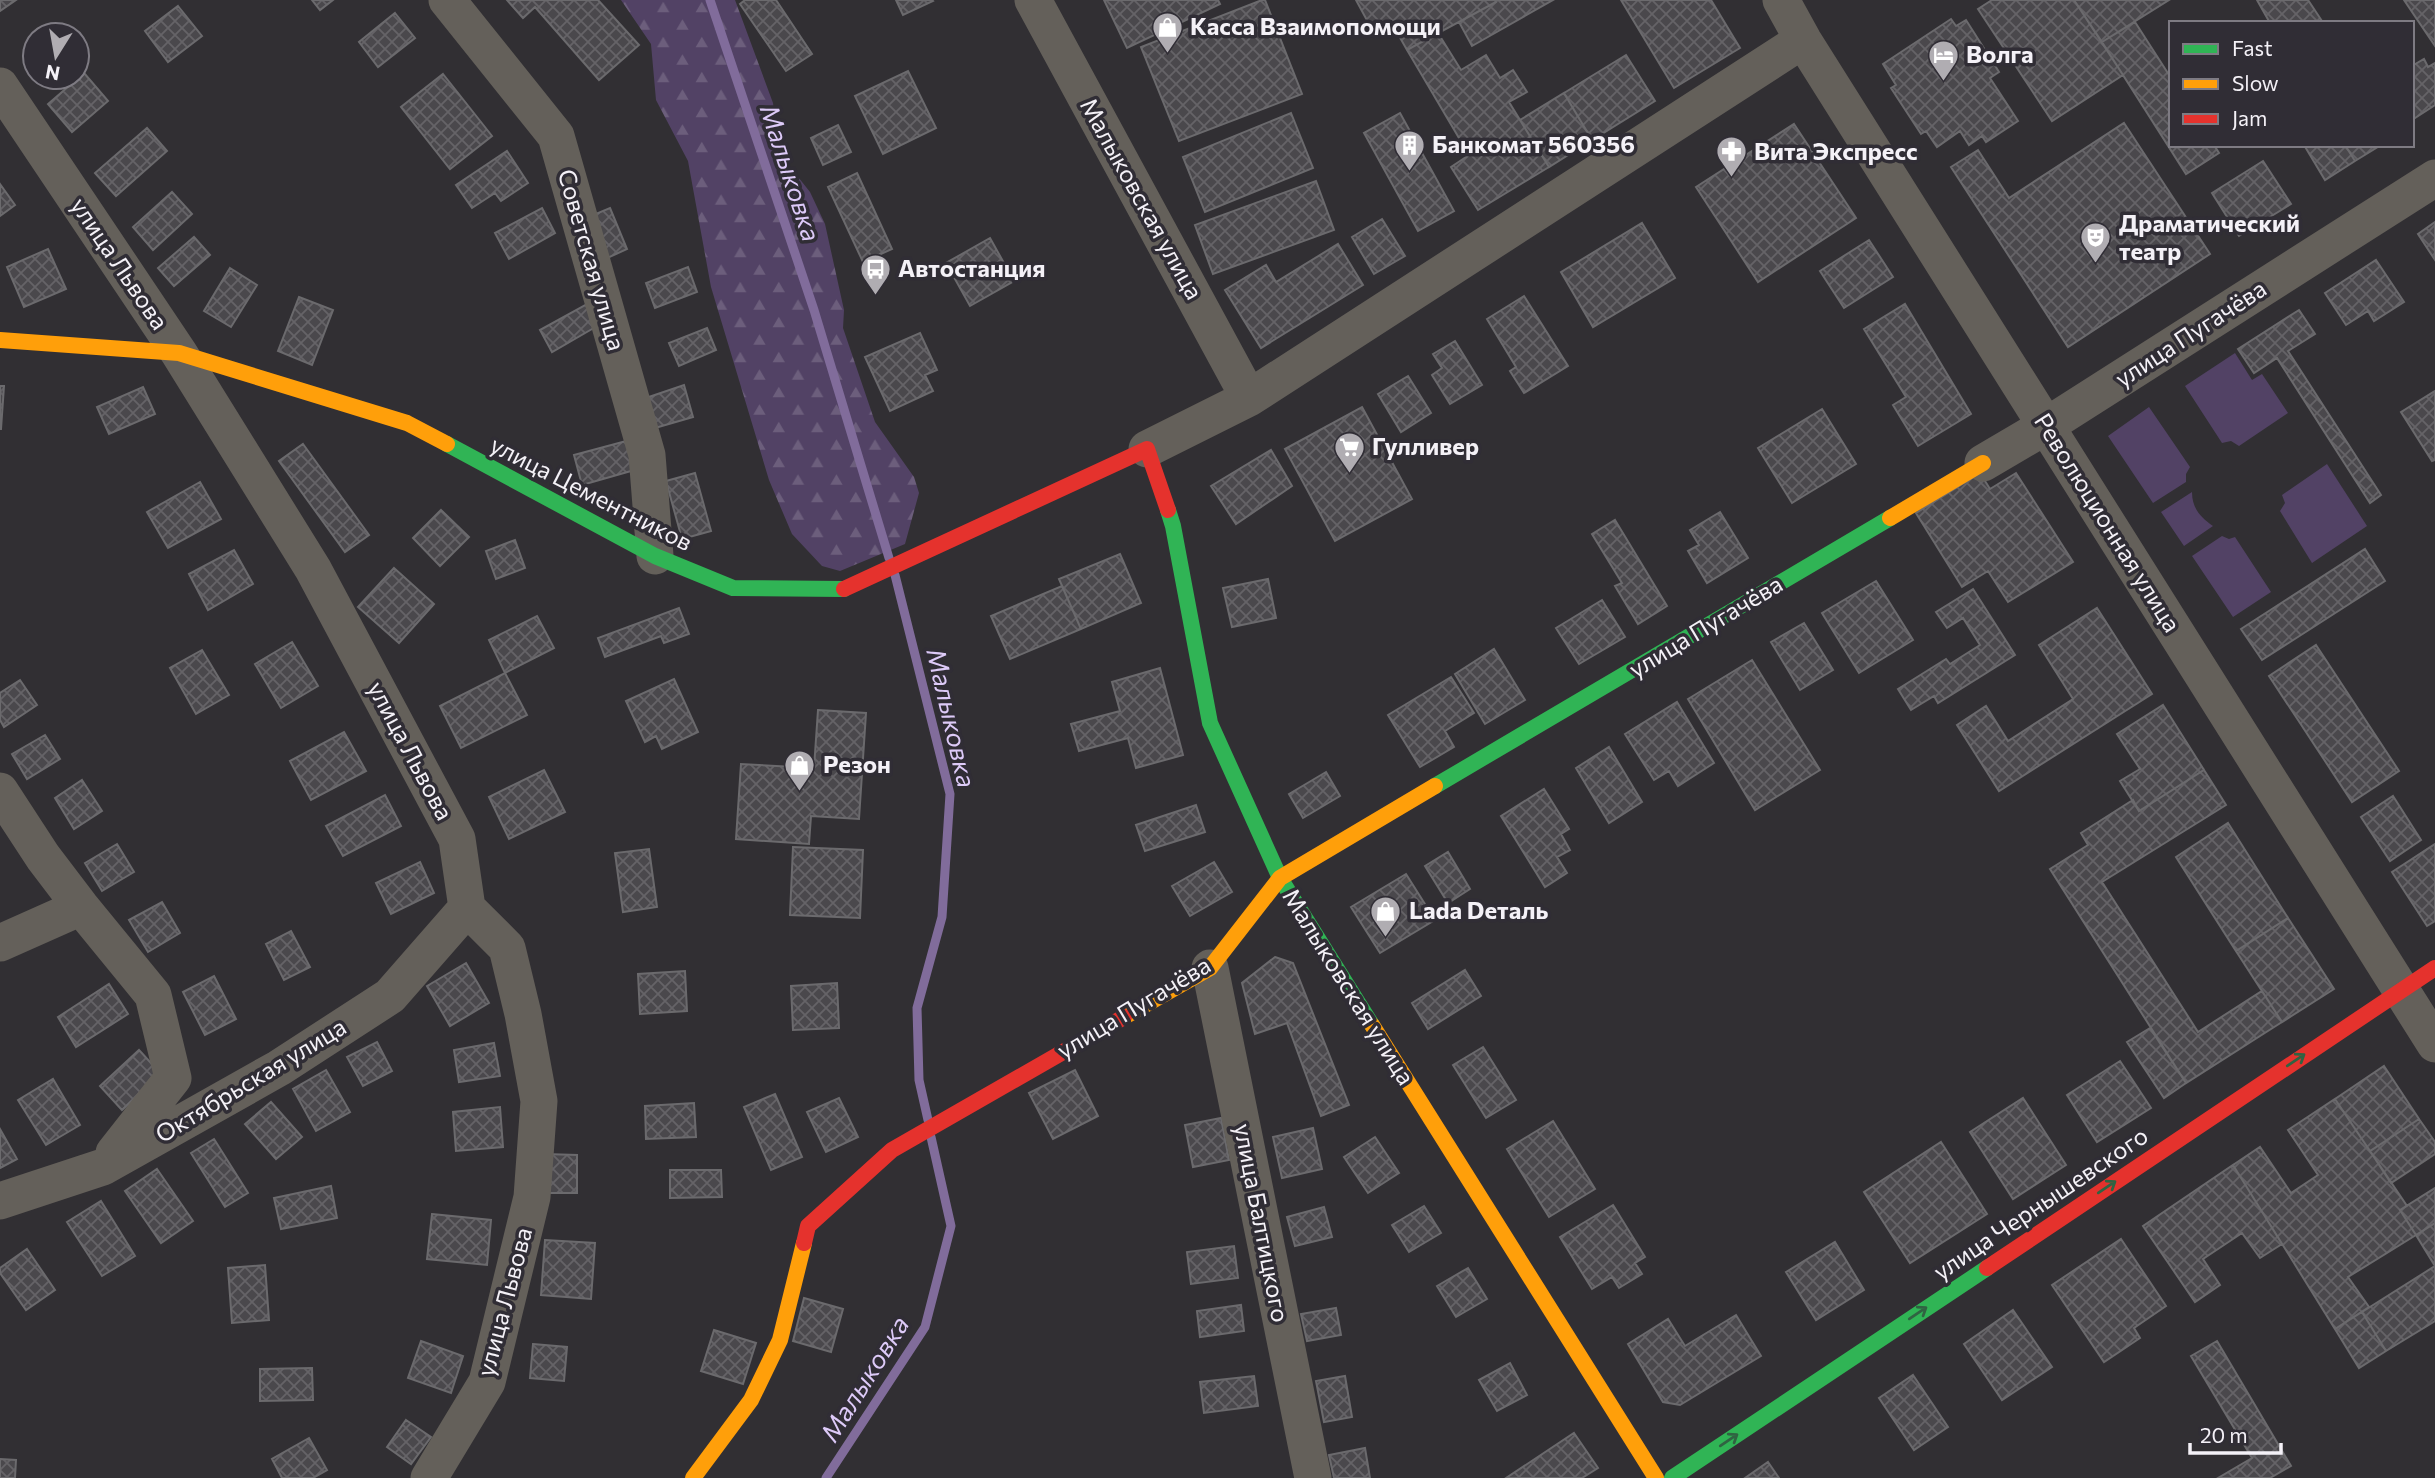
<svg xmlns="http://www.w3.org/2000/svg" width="2435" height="1478" viewBox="0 0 2435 1478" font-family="Commissioner,sans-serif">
	<defs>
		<pattern id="forest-firs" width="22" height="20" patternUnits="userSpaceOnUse" patternTransform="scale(1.75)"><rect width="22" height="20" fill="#524265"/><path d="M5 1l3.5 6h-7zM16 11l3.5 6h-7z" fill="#6c5e7c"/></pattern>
		<pattern id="building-cross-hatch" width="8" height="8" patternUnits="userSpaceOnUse" patternTransform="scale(1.75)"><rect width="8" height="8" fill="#4a484c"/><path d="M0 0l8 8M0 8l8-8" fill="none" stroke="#656367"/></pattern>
	</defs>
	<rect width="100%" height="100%" fill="#312f33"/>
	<path fill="#524265" d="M2235,353L2252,380L2262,374L2288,413L2239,446L2231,441L2222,443L2185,386Z
		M2149,407L2190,467L2186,474V482L2153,503L2108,436Z
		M2327,464L2367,526L2312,563L2280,511L2285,503L2282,495Z
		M2192,492C2192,508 2200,517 2213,526L2184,546L2161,512Z
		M2222,536L2229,539L2235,537L2271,592L2233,617L2192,556Z"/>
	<path fill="url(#forest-firs)" d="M621,0H735L773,103L779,153L810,192L825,224L844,310L843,328L875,422L914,477L919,493L905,544L840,571L822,566L792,534L769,480L711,287L688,161L656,100L651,44Z"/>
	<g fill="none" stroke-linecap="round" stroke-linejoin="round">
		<path stroke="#816c9b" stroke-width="9" d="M710,0L814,310L889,558
			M895,575L950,794L942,917L917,1008L919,1080L928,1120
			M826,1478L925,1327L951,1226L931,1137"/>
	</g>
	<path fill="url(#building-cross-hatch)" stroke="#6b6a6d" stroke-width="2" d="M0,0H16L0,11Z
		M312,0H333L320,10Z
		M507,0H598L639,45L599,80L535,7L523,18Z
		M745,0H776L812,54L786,71L740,4Z
		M896,0H932L933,1L903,15Z
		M1104,0H1218L1220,4L1127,48Z
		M1262,0H1265L1302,94L1179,141L1141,47Z
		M1356,0H1495L1496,2L1407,50L1394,27L1376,37Z
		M1495,0H1553L1472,46L1459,22L1496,2Z
		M1621,0H1711L1740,48L1674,88Z
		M1992,0H2074L2123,75L2052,121L1978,9Z
		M2074,0H2169L2102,42Z
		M2257,0H2308L2322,21L2318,23H2270Z
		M2404,0H2435V46Z
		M178,6L202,36L168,62L145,31Z
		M395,13L415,38L378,67L359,42Z
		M1951,19L1956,26L1966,20L1999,72L1990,78L2018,121L1986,142L1982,136L1969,145L1960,131L1937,147L1926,131L1921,134L1891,88L1896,85L1883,64Z
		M2135,22L2171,78V145H2214L2219,153L2186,174L2102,42Z
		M1438,33L1461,70L1486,55L1500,78L1513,70L1527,92L1509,102L1549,167L1478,210L1451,167L1469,155L1407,50Z
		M1626,55L1655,101L1592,140L1564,93Z
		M2424,59L2428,67L2435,63V105L2412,120V66Z
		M908,71L936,128L883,154L855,96Z
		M84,73L108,101L72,132L48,104Z
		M443,74L492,136L450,169L401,107Z
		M1564,93L1592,140L1549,167L1520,120Z
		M1291,113L1313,168L1205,212L1183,157Z
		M1400,113L1454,211L1418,231L1364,133Z
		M2124,123L2210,254L2068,347L1951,167L1978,150L2009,198Z
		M1794,124L1856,218L1758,282L1696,187Z
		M838,125L851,152L823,165L811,138Z
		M147,128L167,151L116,196L95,173Z
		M2304,145H2345L2355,161L2325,180Z
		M2345,145H2381L2355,161Z
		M507,151L528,183L501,201L495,193L472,208L456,185Z
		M2263,161L2291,204L2239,236L2212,193Z
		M857,173L892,249L863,262L828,187Z
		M1316,181L1334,230L1213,274L1195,225Z
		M0,184L15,205L0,216Z
		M172,192L192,214L153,250L133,227Z
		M542,208L555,233L509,259L495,233Z
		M610,208L627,249L603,260L586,218Z
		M1382,219L1405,256L1374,274L1352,237Z
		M2435,222V260L2418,234Z
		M1642,223L1675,278L1593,327L1561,272Z
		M194,237L210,255L174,286L158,268Z
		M990,238L1014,281L970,306L946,263Z
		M1869,240L1893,277L1844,308L1820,271Z
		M1338,244L1363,285L1261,348L1225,290L1266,265L1276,282Z
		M48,249L66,289L24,307L7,267Z
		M2376,260L2404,302L2374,321L2368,311L2346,325L2325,293Z
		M688,267L697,292L655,308L646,283Z
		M230,268L257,285L231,327L204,311Z
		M1524,296L1568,366L1524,393L1510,371L1516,367L1487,319Z
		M299,297L333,310L312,365L278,351Z
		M587,304L599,325L552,352L540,330Z
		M1905,304L1971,414L1918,446L1893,405L1906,397L1864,329Z
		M2299,310L2315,334L2288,351L2381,495L2370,503L2277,358L2254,373L2238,349Z
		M707,328L716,350L679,366L669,343Z
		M920,333L937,370L925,375L933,391L890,411L865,357Z
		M1455,341L1482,385L1450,404L1432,375L1442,368L1433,354Z
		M1408,376L1431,413L1401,432L1378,394Z
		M684,385L693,417L655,428L646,398Z
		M0,386H4L1,429H0Z
		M143,387L155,414L109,434L97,407Z
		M2435,391V460L2432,461L2401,412Z
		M1362,407L1412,499L1335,541L1285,449Z
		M1822,409L1856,464L1792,503L1758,448Z
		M630,440L638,469L582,485L574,455Z
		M303,444L369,535L345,552L279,461Z
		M1271,450L1292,486L1236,524L1211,486Z
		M695,473L711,531L682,539L666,481Z
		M1980,473L1990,489L2016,473L2073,562L2008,602L1988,571L1962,587L1916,513Z
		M200,482L221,519L168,548L147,512Z
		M441,510L469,537L440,566L413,538Z
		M1720,512L1748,558L1707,583L1688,551L1699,545L1690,530Z
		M1615,520L1667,606L1638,624L1615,586L1622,583L1592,534Z
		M515,540L525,568L496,579L486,551Z
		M2365,549L2385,581L2262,660L2241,629Z
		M234,550L253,584L208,610L189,574Z
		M1120,554L1141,603L1081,629L1059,579Z
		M394,568L434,604L399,643L358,607Z
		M1268,579L1276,618L1232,627L1223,588Z
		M1876,581L1913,640L1859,673L1822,613Z
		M1062,586L1081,629L1010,659L991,616Z
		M1973,589L2015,655L1938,703L1934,696L1911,710L1898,689L1946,659L1950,664L1980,645L1963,618L1947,628L1936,612Z
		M1602,600L1625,637L1579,664L1556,628Z
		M679,608L689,634L664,643L661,636L605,657L598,638Z
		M2097,608L2152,694L1999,791L1957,725L1986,706L2008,741L2073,699L2039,645Z
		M537,616L554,648L505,673L489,640Z
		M1804,623L1833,670L1800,690L1771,642Z
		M292,642L318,686L281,708L255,664Z
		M2316,645L2399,771L2352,802L2269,676Z
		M1494,649L1525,700L1485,724L1455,674Z
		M202,650L229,695L196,714L170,668Z
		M1752,660L1820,770L1755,810L1688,699Z
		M1160,668L1183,755L1136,768L1128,738L1079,751L1071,724L1120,711L1112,682Z
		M505,673L527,715L461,748L440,706Z
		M1451,677L1474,713L1445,731L1454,747L1420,767L1388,715Z
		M674,679L698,732L662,749L656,736L645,742L626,701Z
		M20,680L37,705L4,727L0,720V693Z
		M1677,702L1714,763L1678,786L1669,771L1654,780L1625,734Z
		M2163,705L2204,770L2139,811L2120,781L2140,769L2117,734Z
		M818,710L866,713L859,819L811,816L809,844L736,839L741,764L814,768Z
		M344,732L366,771L311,800L290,761Z
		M45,735L60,759L27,779L12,754Z
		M1609,747L1642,802L1609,823L1576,768Z
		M544,770L565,812L509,839L489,797Z
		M2204,770L2226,805L2102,882L2198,1032L2262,991L2282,1022L2186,1083L2050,869L2088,845L2081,833L2133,800L2139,811Z
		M1326,772L1340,796L1303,818L1289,794Z
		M82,780L102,811L74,829L55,798Z
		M1544,789L1569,829L1561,834L1570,850L1557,857L1567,873L1545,887L1501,816Z
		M385,795L401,826L343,856L326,826Z
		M2393,796L2421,840L2390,861L2361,817Z
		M1196,805L1205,832L1145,851L1136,825Z
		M2228,823L2288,918L2236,951L2176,857Z
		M117,844L134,872L102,891L85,863Z
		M2435,844V921L2427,926L2392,872Z
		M793,847L863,850L860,918L790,915Z
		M649,849L657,907L623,912L615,853Z
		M1448,852L1470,889L1448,903L1425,866Z
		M420,862L434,893L391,914L376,883Z
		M1214,862L1232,892L1190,916L1172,886Z
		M1406,874L1435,920L1380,953L1351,907Z
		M162,902L180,933L148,952L129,920Z
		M2288,918L2334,989L2282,1022L2236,951Z
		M291,931L310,967L284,980L266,944Z
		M1275,957L1293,963L1349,1105L1321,1116L1287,1023L1255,1034L1242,983Z
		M466,963L489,1003L450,1026L427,986Z
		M1465,970L1481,996L1428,1029L1412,1003Z
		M685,971L687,1011L640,1014L638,974Z
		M214,976L236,1019L205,1035L183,992Z
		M837,983L839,1028L793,1030L791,986Z
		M109,984L128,1014L76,1047L58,1017Z
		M2150,1028L2186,1083L2164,1098L2127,1042Z
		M377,1042L392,1071L363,1086L347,1057Z
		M494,1043L500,1076L459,1082L454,1050Z
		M1483,1047L1516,1100L1486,1118L1453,1065Z
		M139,1050L161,1074L122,1110L100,1086Z
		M2120,1061L2151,1108L2097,1142L2067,1095Z
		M2384,1066L2419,1119L2370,1151L2335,1099Z
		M326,1070L350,1112L316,1131L293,1089Z
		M1075,1070L1098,1116L1053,1139L1029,1093Z
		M53,1079L80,1125L46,1145L18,1100Z
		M775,1094L802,1157L771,1170L744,1107Z
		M839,1098L858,1137L826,1152L807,1112Z
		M2023,1098L2066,1165L2013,1199L1970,1132Z
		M2335,1099L2407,1206L2400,1210L2416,1235L2348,1277L2369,1307L2335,1329L2233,1165L2260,1147L2291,1193L2318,1175L2288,1130Z
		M271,1102L302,1137L276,1159L245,1124Z
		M694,1103L696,1137L646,1139L645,1106Z
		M500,1107L503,1147L456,1151L453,1112Z
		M1221,1118L1229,1160L1193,1167L1185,1125Z
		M2419,1119L2435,1142V1154L2391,1183L2370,1151Z
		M1553,1121L1595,1189L1549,1217L1507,1149Z
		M1313,1128L1322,1169L1282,1178L1273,1137Z
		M0,1129L17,1159L0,1168Z
		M1375,1137L1399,1173L1368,1193L1344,1157Z
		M214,1139L248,1193L225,1207L191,1153Z
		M1941,1142L1987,1214L1910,1263L1864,1192Z
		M545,1154L577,1155V1193H545Z
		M2233,1165L2282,1244L2260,1258L2242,1233L2203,1259L2220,1285L2195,1302L2143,1226Z
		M157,1169L193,1221L161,1243L125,1191Z
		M670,1170H721L722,1197L670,1198Z
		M331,1186L337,1218L281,1229L274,1198Z
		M2435,1188V1223L2416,1235L2400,1210Z
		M101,1201L135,1256L102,1276L67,1222Z
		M1613,1205L1645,1257L1635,1263L1642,1274L1619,1288L1612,1277L1592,1289L1560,1237Z
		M1424,1206L1441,1233L1409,1252L1392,1225Z
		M1324,1207L1332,1237L1295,1246L1287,1217Z
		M432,1214L491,1220L487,1265L427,1259Z
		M2435,1223V1266L2416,1235Z
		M2121,1239L2166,1306L2134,1328L2140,1338L2104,1362L2052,1285Z
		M545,1240L595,1243L591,1299L541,1295Z
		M1835,1242L1864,1290L1816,1320L1786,1272Z
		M1234,1246L1238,1278L1191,1284L1187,1252Z
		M27,1249L55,1290L26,1310L0,1273V1268Z
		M265,1265L269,1320L232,1323L228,1268Z
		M2435,1266V1321L2386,1351L2362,1312Z
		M1468,1268L1487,1299L1456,1317L1437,1286Z
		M804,1298L843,1309L831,1352L793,1341Z
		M1241,1305L1244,1331L1200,1337L1197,1311Z
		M1336,1308L1341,1335L1307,1341L1301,1314Z
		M2013,1310L2052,1367L2002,1400L1964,1344Z
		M2362,1312L2386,1351L2359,1368L2335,1329Z
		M1736,1315L1761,1356L1680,1405L1663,1402L1628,1344L1668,1319L1685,1346Z
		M714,1330L756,1343L743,1384L701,1371Z
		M421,1341L463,1356L451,1393L408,1378Z
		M2217,1341L2291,1466L2270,1478H2218L2252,1458L2191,1356Z
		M533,1344L567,1347L564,1381L530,1378Z
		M1510,1363L1527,1395L1497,1411L1479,1380Z
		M312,1368L313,1400L260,1401V1369Z
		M1913,1375L1948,1427L1914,1450L1879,1398Z
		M1254,1376L1258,1406L1204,1413L1200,1382Z
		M1345,1376L1352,1417L1324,1422L1316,1381Z
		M406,1420L431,1437L411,1464L387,1447Z
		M1574,1433L1598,1468L1582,1478H1506Z
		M309,1438L327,1470L313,1478H282L272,1459Z
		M1365,1448L1370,1478H1334L1329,1455Z
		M0,1459L16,1460L15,1478H0Z
		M1768,1462L1779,1478H1745Z"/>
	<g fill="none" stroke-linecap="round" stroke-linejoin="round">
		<path stroke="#64605a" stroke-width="37" d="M447,0L556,136L647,455L655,556
			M1033,0L1249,398
			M1781,0L1803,40L2435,1044
			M0,86L179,353L313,569L457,839L467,908L507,948L523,1014L539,1101L532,1197L487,1382L429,1478
			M1147,449L1249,398L1803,40
			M1983,463L2046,426L2435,178
			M0,791L43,857L81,907L153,995L173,1078L114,1153
			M0,943L81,907
			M1210,968L1313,1478
			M0,1201L103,1167L279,1068L390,996L467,908"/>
		<path stroke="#30b455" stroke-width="16" d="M447,444L655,556L733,588L844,589
			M1168,510L1173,526L1210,723L1280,878L1372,1025
			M1435,786L1890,518
			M1672,1478L1987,1268"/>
		<path stroke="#ff9f0a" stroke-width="16" d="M0,340L179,353L407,423L447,444
			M1890,518L1983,463
			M1124,1017L1210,968L1280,878L1435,786
			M1372,1025L1656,1478
			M693,1478L751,1400L780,1340L804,1243"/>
		<path stroke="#e5322d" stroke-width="16" d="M844,589L1147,449L1168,510
			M804,1243L808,1226L892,1150L1124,1017
			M1987,1268L2435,968"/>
	</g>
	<defs><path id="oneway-shaft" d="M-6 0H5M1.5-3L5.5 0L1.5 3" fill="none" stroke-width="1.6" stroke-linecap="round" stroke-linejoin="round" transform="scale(1.75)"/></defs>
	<g stroke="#306342">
		<use href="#oneway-shaft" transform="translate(2296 1060) rotate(-34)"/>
		<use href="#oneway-shaft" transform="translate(2107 1187) rotate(-34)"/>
		<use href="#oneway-shaft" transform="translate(1918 1313) rotate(-34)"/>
		<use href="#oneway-shaft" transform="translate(1729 1440) rotate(-34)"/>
	</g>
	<defs>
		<symbol id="shop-pin" viewBox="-11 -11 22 30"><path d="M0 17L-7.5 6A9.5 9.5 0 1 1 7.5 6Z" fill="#b0adb2" stroke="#302d35"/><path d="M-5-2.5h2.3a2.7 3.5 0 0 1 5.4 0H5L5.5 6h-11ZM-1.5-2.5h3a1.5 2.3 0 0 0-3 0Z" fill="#fff"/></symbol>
		<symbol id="hotel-pin" viewBox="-11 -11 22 30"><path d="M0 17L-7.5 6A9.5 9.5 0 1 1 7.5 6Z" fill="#b0adb2" stroke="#302d35"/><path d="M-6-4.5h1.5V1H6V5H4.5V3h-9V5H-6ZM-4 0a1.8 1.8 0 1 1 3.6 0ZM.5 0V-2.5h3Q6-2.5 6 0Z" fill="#fff"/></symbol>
		<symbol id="building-pin" viewBox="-11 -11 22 30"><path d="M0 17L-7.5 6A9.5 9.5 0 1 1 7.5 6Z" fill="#b0adb2" stroke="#302d35"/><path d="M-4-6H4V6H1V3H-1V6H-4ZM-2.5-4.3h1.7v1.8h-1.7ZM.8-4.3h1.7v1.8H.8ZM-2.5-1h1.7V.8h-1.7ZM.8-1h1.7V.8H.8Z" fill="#fff"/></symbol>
		<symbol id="pharmacy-pin" viewBox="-11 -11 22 30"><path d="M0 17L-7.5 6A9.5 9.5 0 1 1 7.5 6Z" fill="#b0adb2" stroke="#302d35"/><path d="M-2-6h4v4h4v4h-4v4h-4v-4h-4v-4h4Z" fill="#fff"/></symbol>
		<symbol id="theatre-pin" viewBox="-11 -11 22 30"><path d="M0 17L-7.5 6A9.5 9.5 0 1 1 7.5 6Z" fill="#b0adb2" stroke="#302d35"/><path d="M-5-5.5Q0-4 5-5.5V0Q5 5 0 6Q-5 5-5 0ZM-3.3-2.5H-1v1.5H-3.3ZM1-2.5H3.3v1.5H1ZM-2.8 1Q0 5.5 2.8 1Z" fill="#fff"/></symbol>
		<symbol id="bus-pin" viewBox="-11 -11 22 30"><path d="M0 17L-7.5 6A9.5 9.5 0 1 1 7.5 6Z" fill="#b0adb2" stroke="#302d35"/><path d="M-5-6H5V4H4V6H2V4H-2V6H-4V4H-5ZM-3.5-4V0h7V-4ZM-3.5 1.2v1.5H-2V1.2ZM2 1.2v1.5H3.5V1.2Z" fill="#fff"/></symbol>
		<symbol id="supermarket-pin" viewBox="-11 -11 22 30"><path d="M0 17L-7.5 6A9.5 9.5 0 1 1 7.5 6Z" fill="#b0adb2" stroke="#302d35"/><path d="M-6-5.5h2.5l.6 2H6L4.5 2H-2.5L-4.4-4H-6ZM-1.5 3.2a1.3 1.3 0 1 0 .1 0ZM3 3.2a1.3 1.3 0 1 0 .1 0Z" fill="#fff"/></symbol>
	</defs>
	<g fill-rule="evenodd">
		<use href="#shop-pin" x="1150" y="10" width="35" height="47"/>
		<use href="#hotel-pin" x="1926" y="38" width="35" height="47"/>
		<use href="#building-pin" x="1392" y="128" width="35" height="47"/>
		<use href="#pharmacy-pin" x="1714" y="134" width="35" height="47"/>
		<use href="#theatre-pin" x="2078" y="220" width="35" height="47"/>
		<use href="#bus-pin" x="858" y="252" width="35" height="47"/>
		<use href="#supermarket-pin" x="1332" y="430" width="35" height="47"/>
		<use href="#shop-pin" x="782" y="748" width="35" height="47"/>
		<use href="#shop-pin" x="1368" y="894" width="35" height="47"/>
	</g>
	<g text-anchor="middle" stroke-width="7" stroke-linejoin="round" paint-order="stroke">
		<g font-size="24" font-weight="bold" fill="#f4f1f7" stroke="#302d35" text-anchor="start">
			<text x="1190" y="35">Касса Взаимопомощи</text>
			<text x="1966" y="63">Волга</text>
			<text x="1432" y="153">Банкомат 560356</text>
			<text x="1754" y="160">Вита Экспресс</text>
			<text x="2119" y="232">Драматический<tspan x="2119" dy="28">театр</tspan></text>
			<text x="898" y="277">Автостанция</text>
			<text x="1372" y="455">Гулливер</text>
			<text x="823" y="773">Резон</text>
			<text x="1409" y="919">Lada Dеталь</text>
		</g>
		<g font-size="24" fill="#f4f1f7" stroke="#302d35">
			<text transform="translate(1141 199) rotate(61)" y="8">Малыковская улица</text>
			<text transform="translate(591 260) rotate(74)" y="8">Советская улица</text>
			<text transform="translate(119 264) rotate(56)" y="8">улица Львова</text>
			<text transform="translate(2191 334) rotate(-33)" y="8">улица Пугачёва</text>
			<text transform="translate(591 494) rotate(27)" y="8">улица Цементников</text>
			<text transform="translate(2107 523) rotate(58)" y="8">Революционная улица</text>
			<text transform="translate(1706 627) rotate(-31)" y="8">улица Пугачёва</text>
			<text transform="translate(410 751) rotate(62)" y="8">улица Львова</text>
			<text transform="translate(1348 987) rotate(58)" y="8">Малыковская улица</text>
			<text transform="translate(1134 1008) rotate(-31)" y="8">улица Пугачёва</text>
			<text transform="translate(251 1081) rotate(-31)" y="8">Октябрьская улица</text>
			<text transform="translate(2041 1204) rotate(-34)" y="8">улица Чернышевского</text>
			<text transform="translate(1261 1223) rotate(79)" y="8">улица Балтицкого</text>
			<text transform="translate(505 1302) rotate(-75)" y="8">улица Львова</text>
		</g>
		<g font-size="26" font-style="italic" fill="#ddcaf8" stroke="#302d35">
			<text transform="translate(790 173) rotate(72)" y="9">Малыковка</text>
			<text transform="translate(951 718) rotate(77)" y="9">Малыковка</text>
			<text transform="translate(865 1379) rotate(-58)" y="9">Малыковка</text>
		</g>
	</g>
	<rect x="2169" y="21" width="245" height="126" fill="#302d35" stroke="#7e7b83" stroke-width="2"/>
	<rect x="2183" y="44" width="35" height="10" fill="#30b455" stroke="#7e7b83" stroke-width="2"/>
	<text x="2232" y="56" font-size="21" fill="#f4f1f7">Fast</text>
	<rect x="2183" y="79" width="35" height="10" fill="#ff9f0a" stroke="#7e7b83" stroke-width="2"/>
	<text x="2232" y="91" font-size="21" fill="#f4f1f7">Slow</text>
	<rect x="2183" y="114" width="35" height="10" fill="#e5322d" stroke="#7e7b83" stroke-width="2"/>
	<text x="2232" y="126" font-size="21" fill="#f4f1f7">Jam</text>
	<g transform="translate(56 56) rotate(191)"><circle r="33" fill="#302d35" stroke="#7e7b83" stroke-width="2"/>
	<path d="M0-5L12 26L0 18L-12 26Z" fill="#b0adb2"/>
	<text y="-10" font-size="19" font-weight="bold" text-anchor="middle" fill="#f4f1f7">N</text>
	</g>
	<path d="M2190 1443v10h91v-10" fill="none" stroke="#f4f1f7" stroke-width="3.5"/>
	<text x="2200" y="1443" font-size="21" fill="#f4f1f7" stroke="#302d35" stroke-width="5" paint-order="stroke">20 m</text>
</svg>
